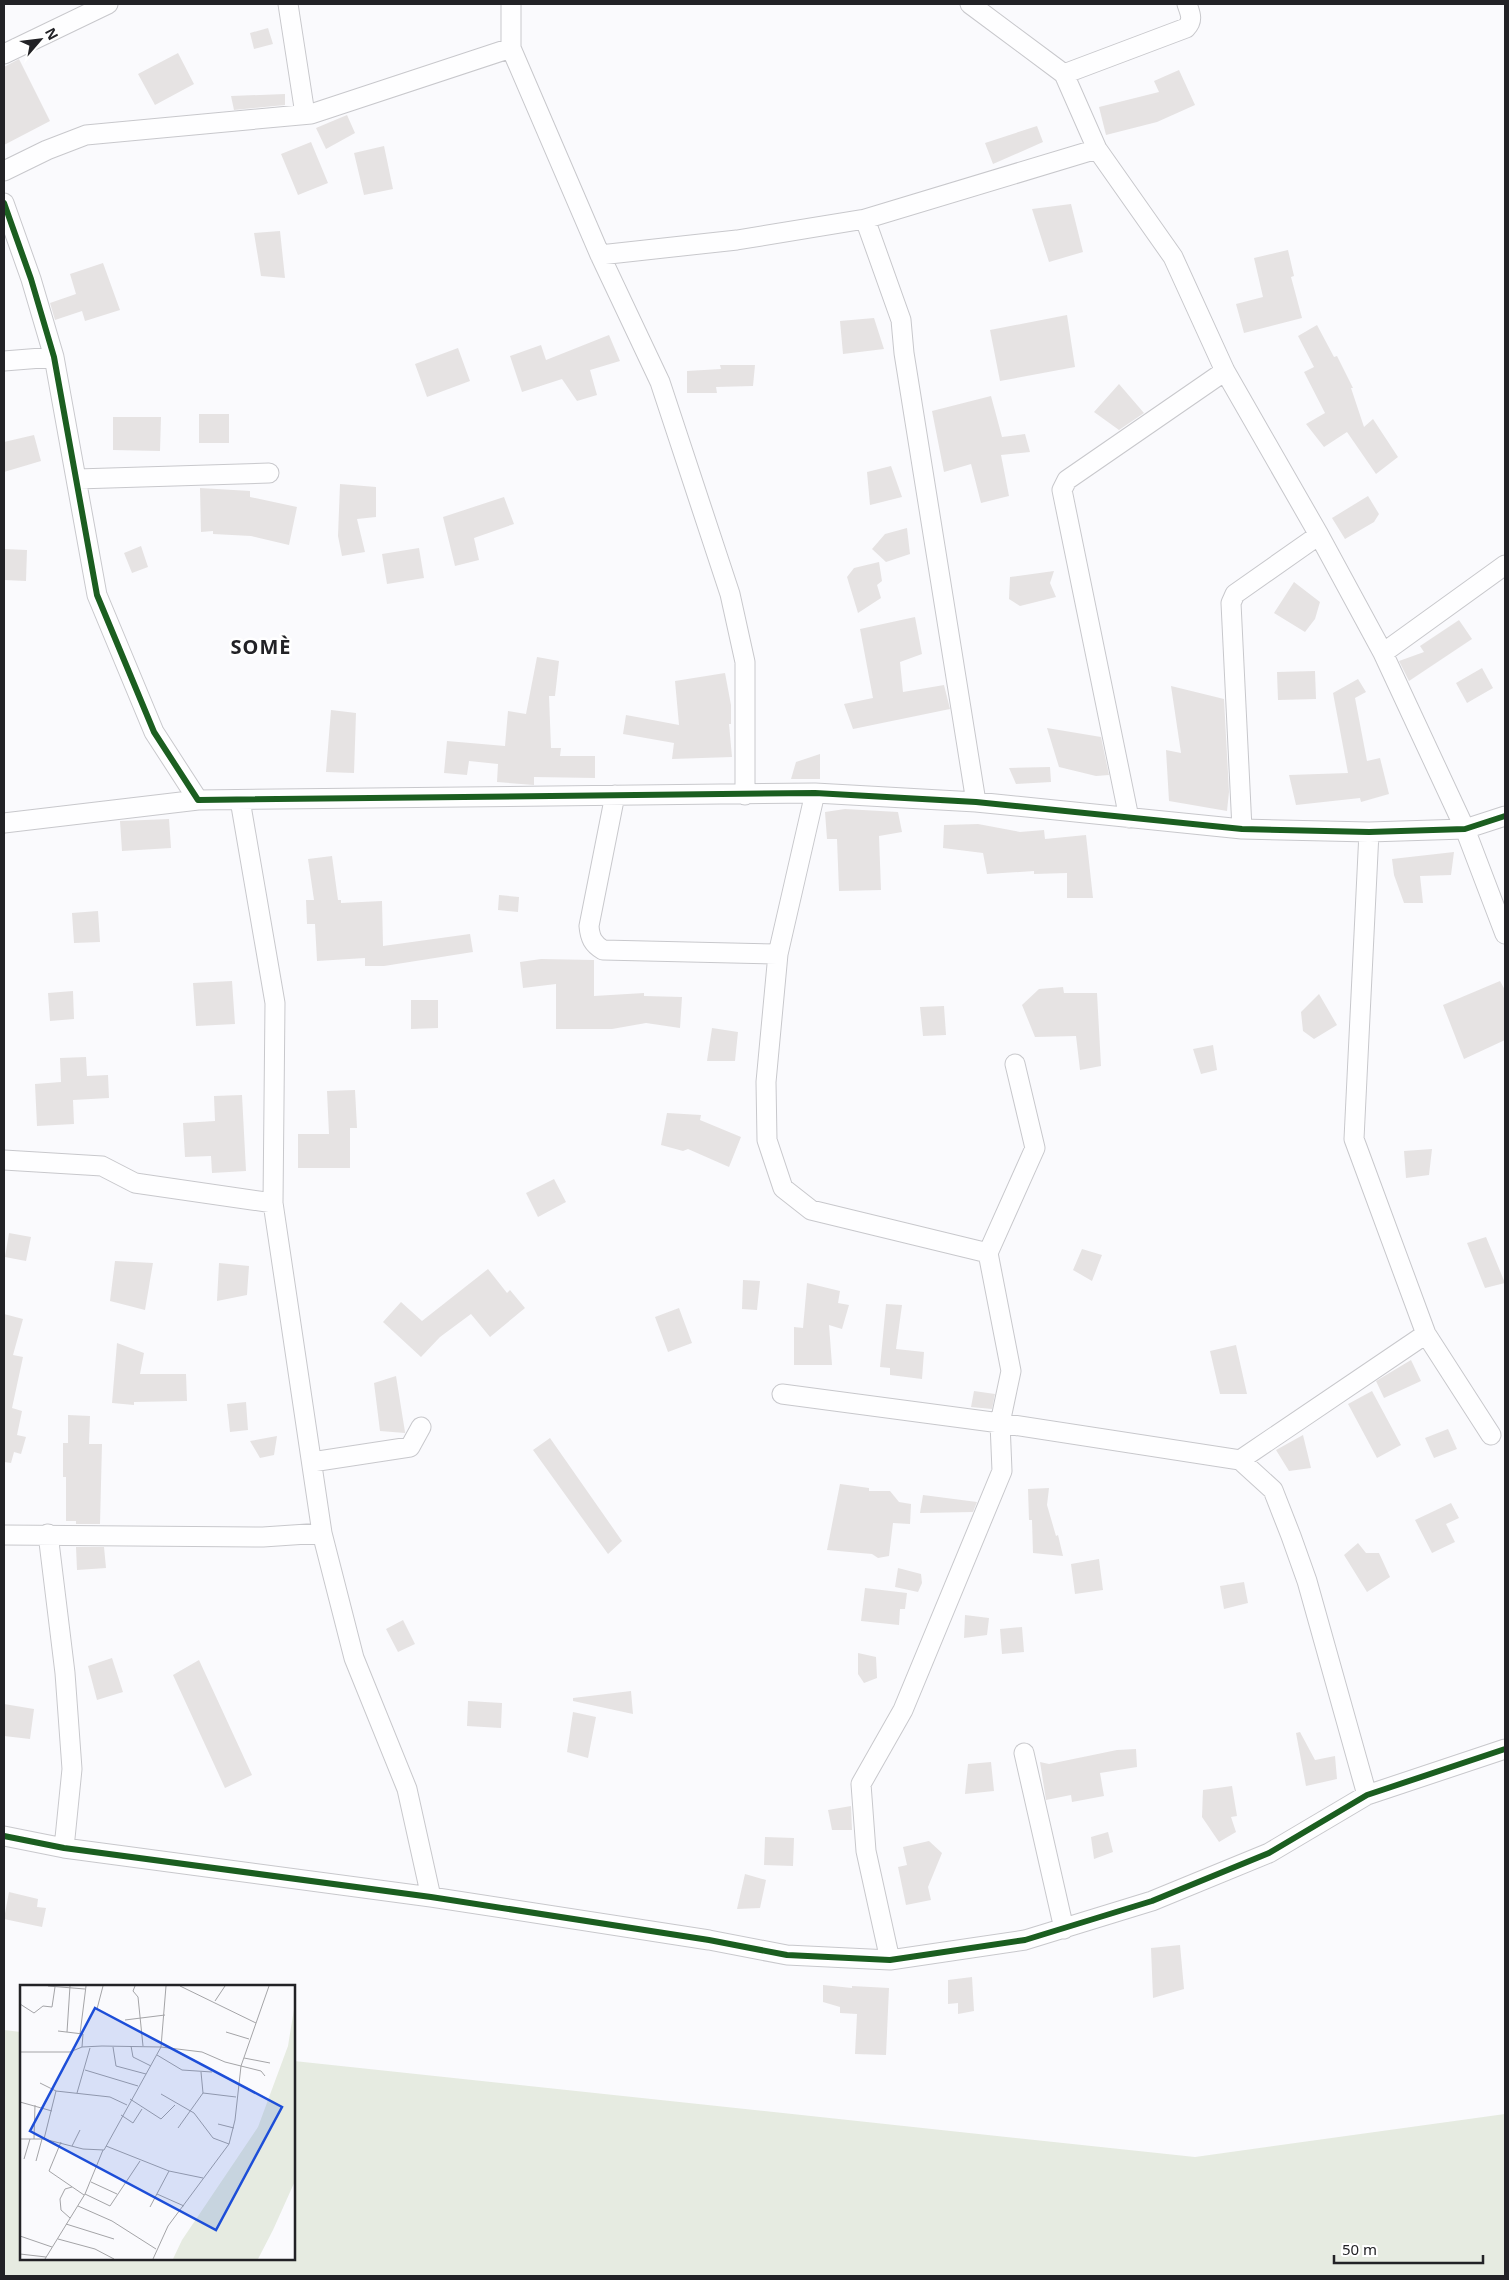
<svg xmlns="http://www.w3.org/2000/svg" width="1509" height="2280" viewBox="0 0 1509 2280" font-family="'Noto Sans',sans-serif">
	<rect width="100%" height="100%" fill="#fafafd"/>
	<path fill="#e6ebe1" d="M4,2030L21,2032V2259H294V2061L1195,2157L1505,2114V2276H4Z"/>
	<path fill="#e6e3e3" d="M268,28L273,44L254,49L250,33Z
		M178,53L194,84L155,105L138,74Z
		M19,59L50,121L4,145V67Z
		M1179,70L1195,105L1157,122L1106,135L1099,107L1159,92L1154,81Z
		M285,94V105L234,110L231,96Z
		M347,115L355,133L326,149L316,128Z
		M1037,126L1043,142L993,164L985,143Z
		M311,142L328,183L298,195L281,154Z
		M384,146L393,189L364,195L354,153Z
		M1071,204L1083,252L1049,262L1032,209Z
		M280,231L285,278L261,276L254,233Z
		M1288,250L1294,276L1291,277L1302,318L1244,333L1236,304L1263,297L1254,258Z
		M103,263L120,310L85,321L82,311L55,320L50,303L76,294L70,274Z
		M1067,315L1075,367L1000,381L990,330Z
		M874,318L884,349L843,354L840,321Z
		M1317,325L1334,357L1337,356L1353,388H1351L1364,427L1373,419L1398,457L1376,474L1347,432L1324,447L1306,424L1325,413L1304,372L1314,367L1298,336Z
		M609,335L620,361L590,370L597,395L577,401L562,379L522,392L510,356L541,345L546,360Z
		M458,348L470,381L427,397L415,364Z
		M720,365H755L753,386L716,387L717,393H687V371L721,369Z
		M1119,384L1144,413L1119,430L1094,412Z
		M991,396L1002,437L1025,434L1030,452L1001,455L1009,496L981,503L971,464L944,472L932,411Z
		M199,414H229V443H199Z
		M113,417H161L160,451L113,450Z
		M34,435L41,461L4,472V442Z
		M891,466L902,497L870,505L867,472Z
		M340,484L376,487V517L357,519L365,552L342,556L338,536Z
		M200,488L250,491V497L297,507L289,545L251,536L213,534V531L201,532Z
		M1368,496L1379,514L1374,522L1345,539L1332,518Z
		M504,497L514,524L474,538L479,560L455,566L443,517Z
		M907,528L910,554L886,562L872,549L885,534Z
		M141,546L148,567L132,573L124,553Z
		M419,548L424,578L387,584L382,554Z
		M4,549L27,550L26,581L4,580Z
		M879,562L882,581L877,585L881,598L858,613L847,577L854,568Z
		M1054,571L1050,583L1056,597L1020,606L1009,599L1010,577Z
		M1294,582L1320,602L1315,619L1305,632L1274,613Z
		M915,617L922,654L900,662L903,692L944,685L950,709L853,729L844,704L873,698L860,629Z
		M1459,620L1472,639L1409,681L1399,661L1424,652L1420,646Z
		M537,657L559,661L555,696H549L551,748H561L560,756H595V778L534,777V785L497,782L498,764L469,761L467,775L444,773L447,741L505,746L508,711L526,714Z
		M1482,668L1493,688L1467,703L1456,683Z
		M1315,671L1316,699L1278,700L1277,672Z
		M725,673L731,705V724H729L732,757L672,759L674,743L623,734L626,715L679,725L675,681Z
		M1358,679L1366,692L1355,698L1367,761L1380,758L1389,794L1361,802L1360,798L1296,805L1289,775L1348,773L1333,693Z
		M1171,686L1224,699L1229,792L1227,811L1169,801L1166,750L1181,753Z
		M331,710L356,713L354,773L326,772Z
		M1047,728L1101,737L1109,775L1096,776L1059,767Z
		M820,754V779H791L796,762Z
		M1050,767L1051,782L1016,784L1009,768Z
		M845,809L898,812L902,832L879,836L881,890L839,891L837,839H827L825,812Z
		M169,819L171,848L122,851L120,821Z
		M978,824L1020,832L1044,830L1045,839L1086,835L1093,898H1067V873L1034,874V871L987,874L983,853L943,848L944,825Z
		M1454,852L1451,875L1420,876L1423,903H1404L1394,875L1392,859Z
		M332,856L338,900H341V903L382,901L383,946L470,934L473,952L384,966H365V958L317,961L315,924H307L306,900H314L308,859Z
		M499,895L519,897L518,912L498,910Z
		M98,911L100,942L74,943L72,913Z
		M541,959L594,960V996L644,993V996L682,997L680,1028L646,1023L612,1029H556V984L523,988L520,962Z
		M232,981L235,1024L196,1026L193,983Z
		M1500,981L1505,990V1040L1464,1059L1443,1005Z
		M1063,987L1064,993H1097L1101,1066L1080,1070L1076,1036L1035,1037L1022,1005L1039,989Z
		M73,991L74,1019L50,1021L48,993Z
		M1319,994L1337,1025L1314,1039L1303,1031L1301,1012Z
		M411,1000H438V1028L411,1029Z
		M944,1006L946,1035L923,1036L920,1007Z
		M712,1028L738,1032L735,1061H707Z
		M1213,1045L1217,1070L1201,1074L1193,1049Z
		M86,1057L87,1076L108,1075L109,1098L73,1100L74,1124L37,1126L35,1084L61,1082L60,1058Z
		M355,1090L357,1128H350V1168H298V1134H329L327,1091Z
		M242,1095L246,1171L212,1173L211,1156L185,1157L183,1123L215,1121L214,1096Z
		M667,1113L701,1115L700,1120L741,1137L729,1167L688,1149L683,1151L661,1145Z
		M1432,1149L1429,1175L1406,1178L1404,1151Z
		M554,1179L566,1202L538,1217L526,1193Z
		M9,1233L31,1237L26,1261L5,1257Z
		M1486,1237L1505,1283L1485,1288L1467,1243Z
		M1082,1249L1102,1255L1092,1281L1073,1270Z
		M115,1261L153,1263L145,1310L110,1301Z
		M219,1263L249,1266L247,1295L217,1301Z
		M488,1269L507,1293L510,1290L525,1308L490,1337L471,1314L440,1337L421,1357L383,1322L401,1302L422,1321Z
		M743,1280L760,1281L757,1310L742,1309Z
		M807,1283L840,1291L838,1303L849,1305L842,1329L829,1325L832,1365H794V1327L803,1328Z
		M886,1304L902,1305L896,1349L924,1352L922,1379L890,1375V1368L880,1367Z
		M679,1308L692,1343L668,1352L655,1317Z
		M4,1314L23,1319L13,1355L23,1357L12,1408L22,1411L17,1435L26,1437L21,1454L14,1452L11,1463L4,1462Z
		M117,1343L144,1353L140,1374H186L187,1401L134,1402V1405L112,1403Z
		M1236,1345L1247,1394H1220L1210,1351Z
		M1411,1360L1421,1381L1384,1398L1376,1381Z
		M396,1376L405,1432V1433L380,1431L374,1383Z
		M974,1391L995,1394L992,1409L971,1407Z
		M1372,1391L1401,1445L1377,1458L1348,1404Z
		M246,1402L248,1430L230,1432L227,1404Z
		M68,1415L90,1416L89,1444H102L100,1524H76V1521H66V1477H63V1443H68Z
		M1448,1429L1457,1449L1434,1458L1425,1438Z
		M1303,1435L1311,1468L1289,1471L1276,1450Z
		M277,1436L274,1455L260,1458L250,1441Z
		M550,1438L622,1541L608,1554L533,1450Z
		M840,1484L869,1488V1491H890L899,1502L911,1504L910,1524L893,1523L889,1556L878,1558L872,1554L827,1550Z
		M1049,1488L1047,1505L1056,1536L1058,1535L1063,1556L1033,1553L1032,1520H1029L1028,1489Z
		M923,1495L977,1502L973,1512L920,1513Z
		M1451,1503L1459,1518L1446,1524L1455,1542L1432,1553L1415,1520Z
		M1358,1543L1366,1553H1379L1390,1577L1367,1592L1344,1555Z
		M76,1547H104L106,1568L77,1570Z
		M1099,1559L1103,1590L1075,1594L1071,1564Z
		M898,1568L921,1574L922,1583L918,1592L895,1587Z
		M1244,1582L1248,1603L1224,1609L1220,1586Z
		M865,1588L907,1593L905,1609H900L899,1625L861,1621Z
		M965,1615L989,1618L987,1635L964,1638Z
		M403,1620L415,1644L398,1652L386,1629Z
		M1022,1627L1024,1652L1002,1654L1000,1629Z
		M858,1653L876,1657L877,1678L864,1683L858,1674Z
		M112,1658L123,1692L97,1700L88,1666Z
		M199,1660L252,1775L225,1788L173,1675Z
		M631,1691L633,1714L573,1701V1698Z
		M468,1701L502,1703L501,1728L467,1726Z
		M4,1704L34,1709L30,1739L4,1736Z
		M573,1712L596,1717L588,1758L567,1752Z
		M1300,1732L1315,1760L1335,1756L1337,1779L1306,1786L1296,1733Z
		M1136,1749L1137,1767L1100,1773L1104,1796L1072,1802L1071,1795L1046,1800L1040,1762L1049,1764L1117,1750Z
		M991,1762L994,1791L965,1794L968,1764Z
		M1232,1786L1237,1816L1231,1817L1236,1832L1219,1842L1202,1817L1203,1790Z
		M851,1806L852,1830H832L828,1810Z
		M1108,1832L1113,1852L1094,1859L1091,1837Z
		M765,1837L794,1838L793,1866L764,1865Z
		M929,1841L942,1853L928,1887L931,1900L906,1905L898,1867L907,1865L903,1847Z
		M745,1874L766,1880L760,1908L737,1909Z
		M9,1892L38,1899L37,1907L46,1908L42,1927L4,1919Z
		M1180,1945L1184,1989L1153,1998L1151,1948Z
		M972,1977L974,2011L958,2014V2003L948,2004V1980Z
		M823,1985L852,1988V1986L889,1988L886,2055L855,2054L857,2014L840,2013V2007L823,2002Z"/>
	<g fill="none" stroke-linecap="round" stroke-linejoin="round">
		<defs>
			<path id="street" d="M288,4L305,114
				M511,4V48L600,255L660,382L730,594L745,662V795
				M970,4L1064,74L1097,149L1173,257L1225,371L1319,535L1383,653L1465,829L1505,934
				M4,54L108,4
				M1064,74L1186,28C1194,20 1190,13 1187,4
				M4,171L47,150L86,135L311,114L511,48
				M4,203L31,279L54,357L97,595L154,732L198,800L815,793L976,802L1242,829L1369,832L1465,829L1505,816
				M865,219L901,320L904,353L976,802
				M600,255L737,240L865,219L1097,149
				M4,361L54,357
				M77,479L269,473
				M1383,653L1505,565
				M815,793L778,954L766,1082L767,1140L783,1188L811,1210L988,1253
				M615,795L589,926C590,938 593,944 603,950L778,954
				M240,800L275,1003L273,1203L322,1533L354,1658L407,1789L431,1897
				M1129,818L1062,490L1067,480L1225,371
				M4,823L198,800
				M1242,829L1231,603L1235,594L1319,535
				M1369,832L1354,1139L1426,1334L1491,1435
				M4,1160L102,1166L135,1183L273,1203
				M782,1394L1000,1423L1240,1460L1273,1490L1291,1536L1307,1581L1367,1795
				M1240,1460L1426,1334
				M312,1462L410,1447L421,1427
				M48,1534L65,1673L72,1769L64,1848
				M4,1535L263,1537L322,1533
				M1024,1753L1064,1929
				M4,1836L64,1848L431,1897L709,1940L787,1955L890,1960L1025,1940L1152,1901L1269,1853L1367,1795L1505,1749
				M890,1960L866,1851L861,1784L903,1710L1002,1471L1000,1423L1011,1371L988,1253L1035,1148L1015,1064"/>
		</defs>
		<use href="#street" stroke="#c8c8cc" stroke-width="21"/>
		<use href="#street" stroke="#fefeff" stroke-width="19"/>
		<defs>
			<path id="cycleway" d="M4,203L31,279L54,357L97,595L154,732L198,800L815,793L976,802L1242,829L1369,832L1465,829L1505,816
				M4,1836L64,1848L431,1897L709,1940L787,1955L890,1960L1025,1940L1152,1901L1269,1853L1367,1795L1505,1749"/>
		</defs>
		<use href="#cycleway" stroke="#fff" stroke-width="9"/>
		<use href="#cycleway" stroke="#1b5e20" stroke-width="6"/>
	</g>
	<g text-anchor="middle" stroke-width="5" stroke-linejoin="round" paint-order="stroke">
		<g font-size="20" font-weight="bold" letter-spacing="1" fill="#222226" stroke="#fff">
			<text x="261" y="654">SOMÈ</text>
		</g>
	</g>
	<g transform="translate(20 1985)">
		<rect width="275" height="275" fill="#fafafd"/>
		<path d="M275,18V196L253,245L238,274H153L162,255L238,142L268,61Z" fill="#e6ebe1"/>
		<path fill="none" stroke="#a4a4a7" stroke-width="1" d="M28,1L65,4M115,1L113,6L118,12L123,61M160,1L236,38M195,16L205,1M0,19L14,28L23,21L32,22L35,2M77,24L83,1M105,35L145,30M38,46L63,49L62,62M47,47L50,1M206,47L229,54M60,49L66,1M111,61L113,72L131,81M93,62L96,81L126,89M0,67H50L62,62L82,61L141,62L182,67L205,77L241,86L245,91M137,70L162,85L192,87M224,73L250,78M65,85L118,101M20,98L36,106L90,112L107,120M57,108L70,63M183,108L216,112M141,109L174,128L193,153L209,159M110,114L141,134L155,120M0,117L32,126M101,130L113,138L122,124M198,139L214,143M158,143L183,108L181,87M0,154H24L63,164L84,165L141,62L146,1M14,154L15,120M24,154L36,106M41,157L29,186L64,210M52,161L60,145M86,161L149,186L183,193M4,174L10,154M16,176L22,154M71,197L97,209M65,209L90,221L120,176M137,209L164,221M58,221L92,236L136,264M130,222L149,186M50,233L41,225L40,214L45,204L52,202M46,239L94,254M0,251L32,262M38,254L75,264L94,274M0,269L26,272M25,274L65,209L83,165M133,274L148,241L209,159L215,135L221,81L249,1"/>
		<path fill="#1d4ed8" fill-opacity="0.15" stroke="#1d4ed8" stroke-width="2.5" d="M75,23L262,122L196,245L10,146Z"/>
		<rect width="275" height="275" fill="none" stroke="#222226" stroke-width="2.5"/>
	</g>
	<rect width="1509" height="2280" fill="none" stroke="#222226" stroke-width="10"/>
	<g transform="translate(40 40) rotate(62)" stroke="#ffffff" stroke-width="4" paint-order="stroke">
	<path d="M0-4L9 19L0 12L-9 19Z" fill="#222226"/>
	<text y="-8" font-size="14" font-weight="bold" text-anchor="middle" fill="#222226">N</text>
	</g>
	<path d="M1334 2255v8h149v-8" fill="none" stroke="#222226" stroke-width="2.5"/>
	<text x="1342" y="2255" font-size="15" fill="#222226" stroke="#ffffff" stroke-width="4" paint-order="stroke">50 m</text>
</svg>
